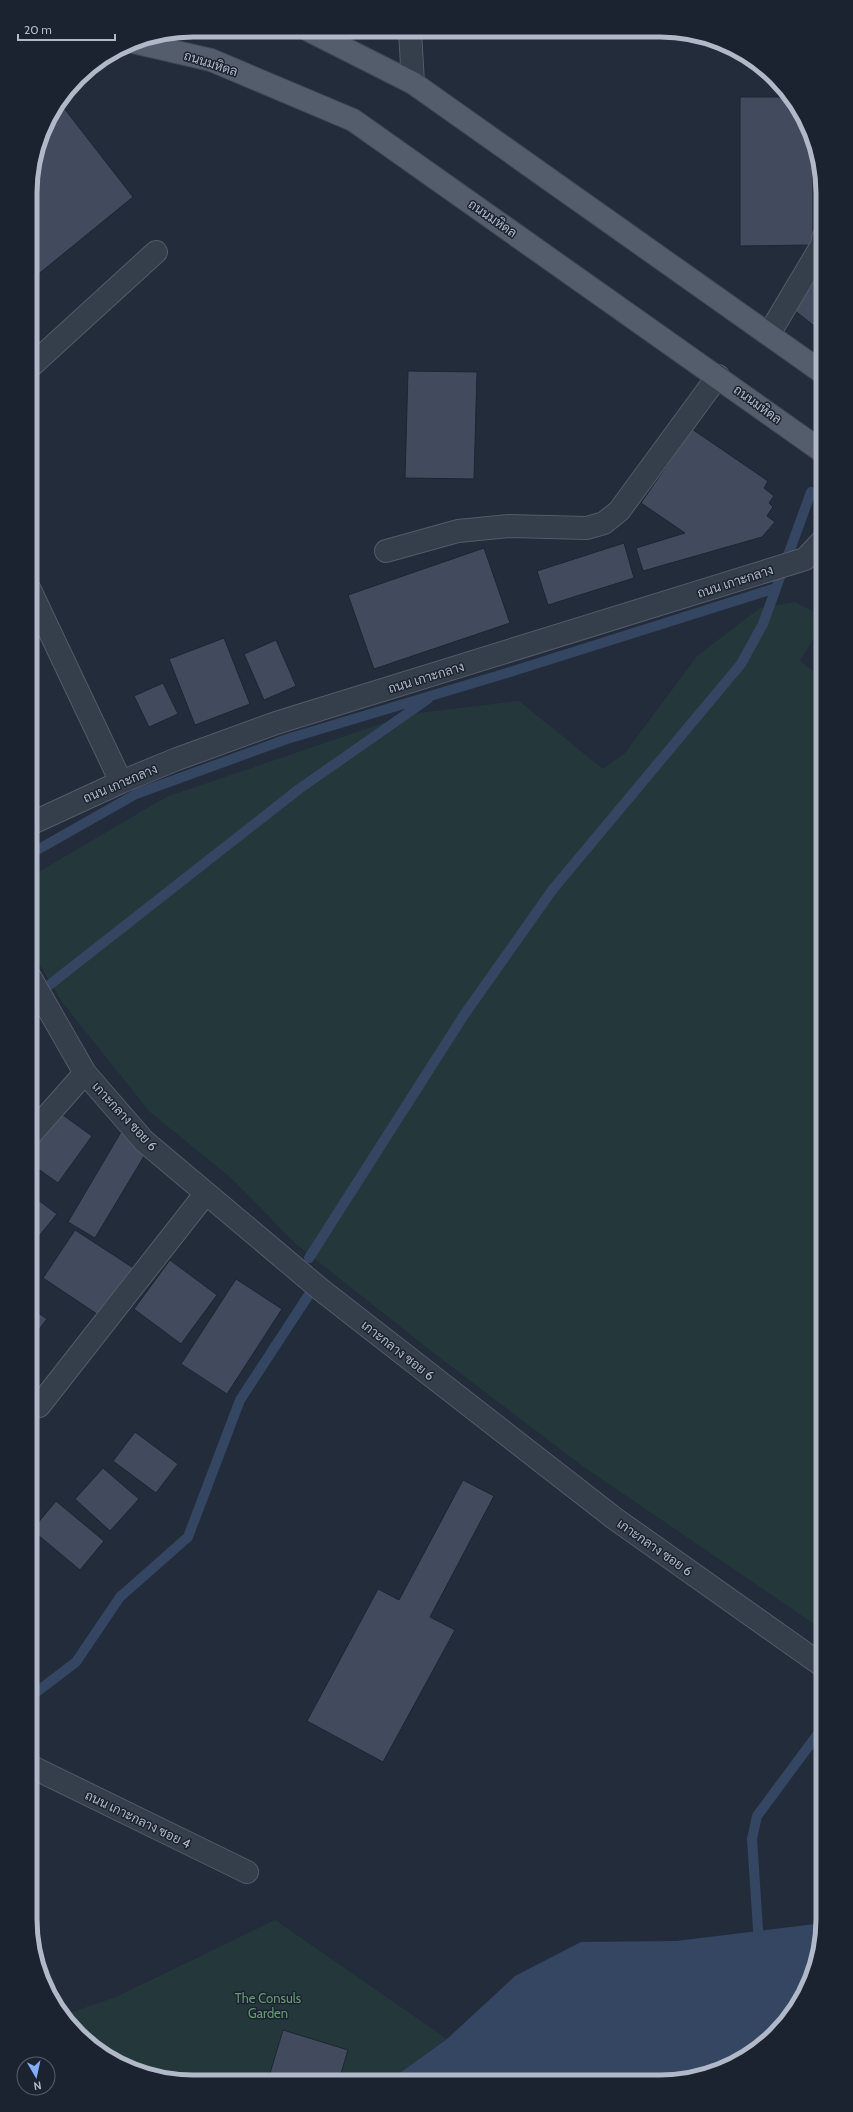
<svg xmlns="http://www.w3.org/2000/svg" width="853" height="2112" font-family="Cabin,Sarabun,sans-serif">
  <rect width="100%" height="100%" fill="#222c3b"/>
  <path fill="#24383c" d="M 795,602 L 823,617 L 823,623 L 800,661 L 823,678 L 823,1630 L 581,1465 L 435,1354 L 296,1244 L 230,1177 L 150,1112 L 62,1002 L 30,948 L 30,877 L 166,797 L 410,714 L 519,701 L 603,769 L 625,753 L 697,656 L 760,608 Z
    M 275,1920 L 447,2039 L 390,2080 L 161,2079 L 121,2065 L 85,2041 L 64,2015 L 116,1997 Z"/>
  <path fill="#354663" d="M 823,1923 L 814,1972 L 789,2018 L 750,2055 L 702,2077 L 660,2082 L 390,2080 L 447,2039 L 515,1976 L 581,1942 L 676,1941 Z"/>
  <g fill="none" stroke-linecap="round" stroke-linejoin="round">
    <path stroke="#354663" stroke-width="10" d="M 30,854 L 136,794 L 287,739 L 510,672 L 776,588
      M 48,986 L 299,789 L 428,699
      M 309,1258 L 464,1015 L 553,889 L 741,664 L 763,624 L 811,492
      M 30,1697 L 76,1662 L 120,1597 L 188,1537 L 240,1400 L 308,1296
      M 759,1944 L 752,1839 L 757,1816 L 823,1727"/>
  </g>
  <path fill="#414b5d" stroke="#1d2532" d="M 740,97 L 790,97 L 801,112 L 813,140 L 813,245 L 740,246 Z
    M 60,103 L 133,197 L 30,281 L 30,182 L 47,121 Z
    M 823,263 L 823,333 L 789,306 Z
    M 408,371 L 477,372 L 474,479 L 405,478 Z
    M 692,429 L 768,481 L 764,488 L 774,496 L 769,503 L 773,507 L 767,516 L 775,522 L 762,537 L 643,571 L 636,548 L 685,533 L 641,503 Z
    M 624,543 L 634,578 L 548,605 L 537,571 Z
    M 484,548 L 510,623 L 374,669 L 348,595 Z
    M 823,594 L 823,608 L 817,604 Z
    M 224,638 L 250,704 L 195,725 L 169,659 Z
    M 276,640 L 296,686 L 264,700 L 244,654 Z
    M 823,645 L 823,667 L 813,660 Z
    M 163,683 L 178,714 L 149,727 L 134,696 Z
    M 56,1110 L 92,1136 L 58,1183 L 30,1163 L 30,1146 Z
    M 121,1132 L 149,1148 L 95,1238 L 68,1222 Z
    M 30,1177 L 40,1185 L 30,1195 Z
    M 34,1197 L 57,1214 L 30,1247 L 30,1202 Z
    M 75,1230 L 135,1269 L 103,1318 L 43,1278 Z
    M 170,1260 L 217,1295 L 181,1344 L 134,1309 Z
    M 236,1279 L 282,1309 L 227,1394 L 181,1364 Z
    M 30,1307 L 47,1319 L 30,1341 Z
    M 135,1432 L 178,1464 L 156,1493 L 113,1461 Z
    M 103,1468 L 139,1499 L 110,1531 L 75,1499 Z
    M 463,1480 L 494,1496 L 430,1617 L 455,1630 L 383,1762 L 307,1721 L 378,1589 L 399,1600 Z
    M 56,1501 L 104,1541 L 80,1570 L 32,1530 Z
    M 283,2030 L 348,2050 L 339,2080 L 268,2080 Z"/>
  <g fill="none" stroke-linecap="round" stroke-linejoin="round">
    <g stroke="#545b69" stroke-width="24">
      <path id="minor" d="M 410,31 L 413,83
        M 769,334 L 822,245 L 823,238
        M 30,367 L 156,252
        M 386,551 L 458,531 L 509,526 L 587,528 L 604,523 L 619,511 L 718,376
        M 30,590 L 121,782
        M 30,824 L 121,782 L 177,759 L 276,723 L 805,559 L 823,540
        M 30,977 L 85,1073 L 144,1141 L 320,1289 L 614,1518 L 823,1666
        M 30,1135 L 85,1073
        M 39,1406 L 206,1193
        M 30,1766 L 247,1872"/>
    </g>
    <g stroke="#3f4754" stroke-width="24">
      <path id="major" d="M 310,31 L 413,83 L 823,373
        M 133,42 L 211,60 L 353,120 L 823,452"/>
    </g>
    <use href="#minor" stroke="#353e4b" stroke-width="22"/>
    <use href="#major" stroke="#535d6c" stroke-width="22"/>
  </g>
  <g text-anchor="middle" stroke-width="3" stroke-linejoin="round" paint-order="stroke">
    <g font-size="13" fill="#b1b8c7" stroke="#1b2330">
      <text transform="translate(211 63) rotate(18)" y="5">ถนนมหิดล</text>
      <text transform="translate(493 218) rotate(35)" y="5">ถนนมหิดล</text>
      <text transform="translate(758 404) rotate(36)" y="5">ถนนมหิดล</text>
      <text transform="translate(735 581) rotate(-18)" y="5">ถนน เกาะกลาง</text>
      <text transform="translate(426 677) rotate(-17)" y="5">ถนน เกาะกลาง</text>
      <text transform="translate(120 783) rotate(-23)" y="5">ถนน เกาะกลาง</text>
      <text transform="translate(125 1116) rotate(47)" y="5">เกาะกลาง ซอย 6</text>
      <text transform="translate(398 1350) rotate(38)" y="5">เกาะกลาง ซอย 6</text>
      <text transform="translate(655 1547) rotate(35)" y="5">เกาะกลาง ซอย 6</text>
      <text transform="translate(138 1819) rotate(26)" y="5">ถนน เกาะกลาง ซอย 4</text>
    </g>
    <g font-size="13" fill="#679974" stroke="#1b2330">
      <text x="268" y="2003">The Consuls<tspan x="268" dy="15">Garden</tspan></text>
    </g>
  </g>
  <path d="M0 0H853V2112H0ZM193 37H660A156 156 0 0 1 816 193V1919A156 156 0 0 1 660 2075H193A156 156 0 0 1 37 1919V193A156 156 0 0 1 193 37Z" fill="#1b2330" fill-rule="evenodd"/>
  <path fill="none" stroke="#b1b8c7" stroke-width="5" d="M193 37H660A156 156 0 0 1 816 193V1919A156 156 0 0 1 660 2075H193A156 156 0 0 1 37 1919V193A156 156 0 0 1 193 37Z"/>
  <g transform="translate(36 2076) rotate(171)"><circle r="19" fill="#1b2330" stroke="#575f6c"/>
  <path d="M0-3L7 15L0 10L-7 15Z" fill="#83acfa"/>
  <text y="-6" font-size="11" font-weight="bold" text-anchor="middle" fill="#b1b8c7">N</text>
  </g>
  <path d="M18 34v6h97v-6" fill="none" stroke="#b1b8c7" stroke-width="2"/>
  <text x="24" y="34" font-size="12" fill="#b1b8c7" stroke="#1b2330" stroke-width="3" paint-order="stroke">20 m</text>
</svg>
